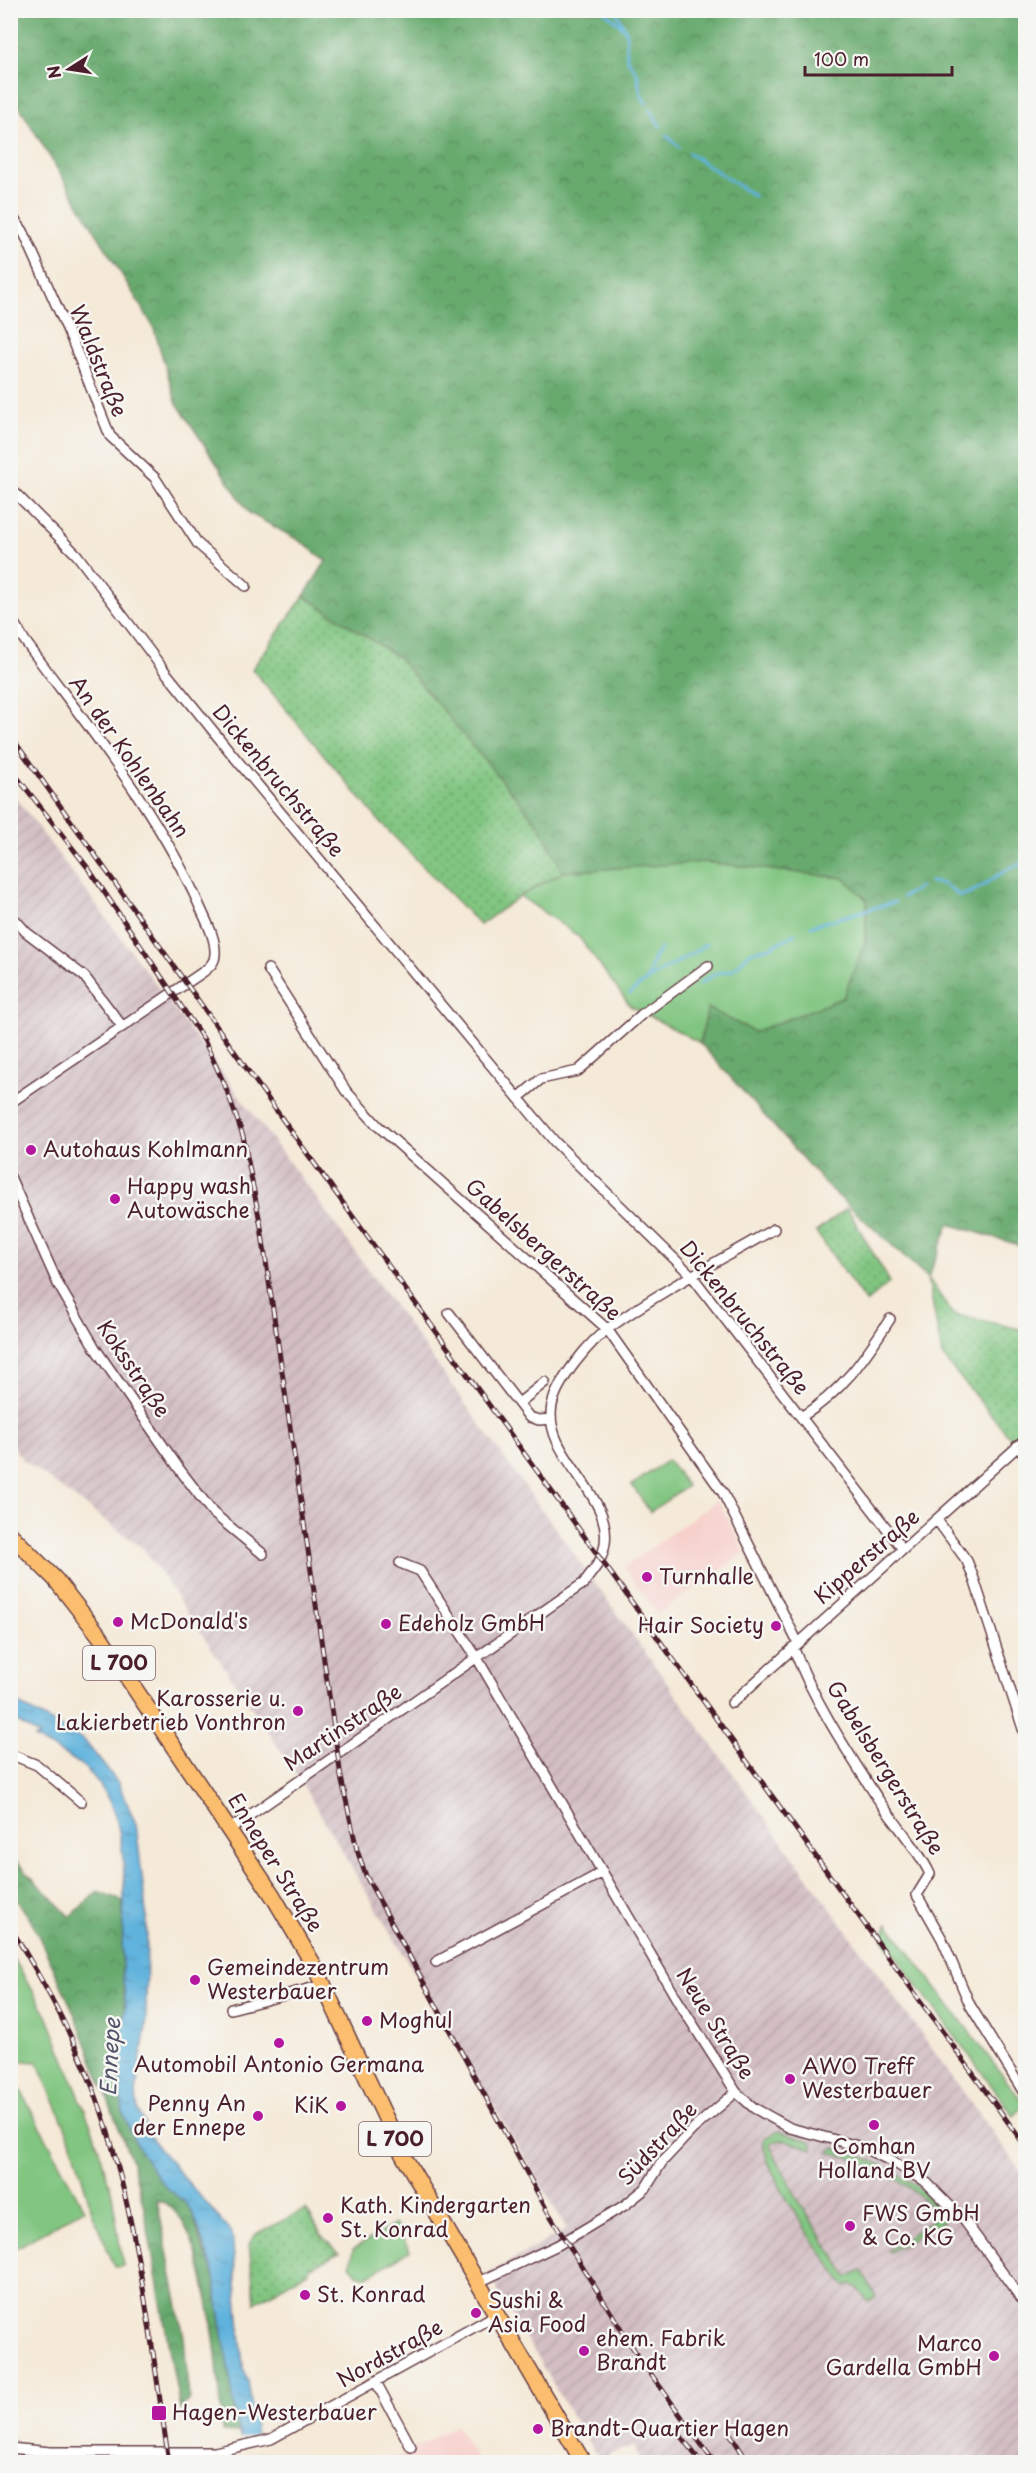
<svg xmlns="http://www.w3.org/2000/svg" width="1036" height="2473" font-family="'Playpen Sans',sans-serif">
  <defs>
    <pattern id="industrial-furrows" width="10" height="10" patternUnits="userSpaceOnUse" patternTransform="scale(1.5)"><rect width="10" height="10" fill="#d2bec3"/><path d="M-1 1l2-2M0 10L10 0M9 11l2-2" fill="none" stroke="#b6a3a8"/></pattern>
    <pattern id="forest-crowns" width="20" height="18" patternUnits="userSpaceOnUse" patternTransform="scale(1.5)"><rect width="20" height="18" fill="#68aa6e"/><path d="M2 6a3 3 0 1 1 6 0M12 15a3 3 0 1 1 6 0" fill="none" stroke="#588a5b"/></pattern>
    <pattern id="park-dots" width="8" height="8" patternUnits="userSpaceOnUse" patternTransform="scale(1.5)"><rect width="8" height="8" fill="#80c580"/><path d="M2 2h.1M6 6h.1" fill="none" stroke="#6b9f69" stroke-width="1.8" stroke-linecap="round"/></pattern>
    <pattern id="water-ripples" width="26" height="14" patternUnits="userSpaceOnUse" patternTransform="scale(1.5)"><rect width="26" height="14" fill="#61b3dd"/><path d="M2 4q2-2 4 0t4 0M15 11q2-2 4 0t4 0" fill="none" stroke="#5291b3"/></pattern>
  </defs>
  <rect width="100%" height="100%" fill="#f6f6f2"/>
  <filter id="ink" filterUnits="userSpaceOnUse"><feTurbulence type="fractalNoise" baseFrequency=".0167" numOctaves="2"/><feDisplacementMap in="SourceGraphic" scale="12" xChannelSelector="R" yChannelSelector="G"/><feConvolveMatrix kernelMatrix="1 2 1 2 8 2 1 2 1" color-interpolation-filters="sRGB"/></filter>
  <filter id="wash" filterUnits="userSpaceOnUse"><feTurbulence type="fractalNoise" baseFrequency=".008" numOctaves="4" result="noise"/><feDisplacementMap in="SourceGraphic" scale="24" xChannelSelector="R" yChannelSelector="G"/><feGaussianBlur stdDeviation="1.35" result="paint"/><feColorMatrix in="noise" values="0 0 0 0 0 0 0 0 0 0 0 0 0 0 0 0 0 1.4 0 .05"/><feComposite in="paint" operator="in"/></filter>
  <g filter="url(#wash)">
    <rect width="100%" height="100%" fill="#f5e9d7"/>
    <path fill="#f7d0cc" d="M 718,1500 L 745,1553 L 657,1614 L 624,1567 Z
      M 456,2425 L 478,2462 L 389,2462 Z"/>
    <path fill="url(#industrial-furrows)" d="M 10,790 L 322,1206 L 1025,2177 L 1025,2462 L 641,2462 L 634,2446 L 611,2453 L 600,2460 L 571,2415 L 488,2274 L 567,2229 L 292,1767 L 144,1549 L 23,1460 L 11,1444 Z"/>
    <path fill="#80c580" stroke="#657256" stroke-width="1.5" d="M 703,862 L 844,878 L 867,900 L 865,943 L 843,998 L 754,1032 L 708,1008 L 700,1043 L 630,1006 L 578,936 L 520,896 L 563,872 Z
      M 668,1460 L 687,1486 L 650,1512 L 632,1485 Z
      M 888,1924 L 1025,2105 L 1014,2116 L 882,1938 Z
      M 11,1954 L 46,2013 L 95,2136 L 112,2194 L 123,2266 L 115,2267 L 93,2215 L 71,2140 L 37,2062 L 11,2060 Z
      M 10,2070 L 84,2209 L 11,2251 L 10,2251 Z
      M 778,2131 L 811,2142 L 813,2149 L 783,2140 L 772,2142 L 770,2146 L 801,2205 L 848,2277 L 861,2270 L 876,2297 L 868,2302 L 859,2289 L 851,2284 L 845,2286 C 826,2259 758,2167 764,2138 Z
      M 834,2148 C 880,2159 917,2181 950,2216 L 890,2252 L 888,2250 L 940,2214 C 909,2182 870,2161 828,2152 Z
      M 395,2224 L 410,2251 L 366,2277 L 357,2274 L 350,2264 L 353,2249 Z"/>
    <path fill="url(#forest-crowns)" stroke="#59644c" stroke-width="1.5" d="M 11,11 L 1025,11 L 1025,1250 L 1015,1244 L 949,1224 L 928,1278 L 827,1186 L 700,1043 L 708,1008 L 754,1032 L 843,998 L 865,943 L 867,900 L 844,878 L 703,862 L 563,872 L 539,825 L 399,658 L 304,596 L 326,561 L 300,541 L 249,513 L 176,402 L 153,326 L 11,93 Z
      M 10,1855 L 70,1917 L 98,1891 L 123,1901 L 122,1967 L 125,2004 L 121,2060 L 123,2110 L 193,2213 L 203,2250 L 212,2265 L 239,2433 L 223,2432 C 219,2385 210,2212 157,2200 L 184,2337 L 189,2399 L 180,2410 L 144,2207 L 131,2159 L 75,2015 L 32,1922 L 11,1891 Z"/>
    <path fill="url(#park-dots)" stroke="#657256" stroke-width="1.5" d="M 304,596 L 399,658 L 539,825 L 563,872 L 520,896 L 480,925 L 380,822 L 252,669 Z
      M 847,1208 L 890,1282 L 866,1303 L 816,1232 Z
      M 928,1278 L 953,1314 L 1025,1330 L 1025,1428 L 1012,1440 L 942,1356 Z
      M 306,2209 L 323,2237 L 339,2253 L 309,2268 L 309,2271 L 255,2303 L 249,2244 L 256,2234 Z"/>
    <path fill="url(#water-ripples)" stroke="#566984" stroke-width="1.5" d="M 11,1700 L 84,1740 L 118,1783 L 136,1824 L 147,1921 L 146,2027 L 138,2073 L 136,2095 L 138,2111 L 155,2144 L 232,2233 L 243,2367 L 248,2381 L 256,2436 L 264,2462 L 247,2462 L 239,2433 L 212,2265 C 201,2247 201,2227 191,2211 C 183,2198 171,2193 162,2183 C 147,2164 129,2135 123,2111 C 116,2078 123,2041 125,2007 C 126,1994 122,1980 122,1967 C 121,1904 138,1820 88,1771 C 74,1757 51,1748 34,1738 L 40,1736 L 11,1718 Z"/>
    <path fill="#f5e9d7" d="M 258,2434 L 264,2451 L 242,2457 L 237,2440 Z"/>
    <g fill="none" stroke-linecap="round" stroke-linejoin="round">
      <path stroke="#61b3dd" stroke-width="3" d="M 603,10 L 626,30 L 627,59 L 637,73 L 641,95 L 646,103
        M 615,10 L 623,25
        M 650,110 L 660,126
        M 666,135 L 679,147
        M 689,153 L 754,196
        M 930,882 L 944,884 L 960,896 C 985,890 1002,866 1026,863
        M 903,897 L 920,887
        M 811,926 L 895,902
        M 648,978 L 654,958 L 661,948
        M 700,984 L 714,974 L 732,970 L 751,952 L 770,947 L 795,934
        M 630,994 C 654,971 680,964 706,944"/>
    </g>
  </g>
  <g filter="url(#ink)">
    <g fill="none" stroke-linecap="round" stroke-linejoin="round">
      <g stroke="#643d45" stroke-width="12">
        <path id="street" d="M 10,214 L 23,231 L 72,340 L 110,436 L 155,478 L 198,544 L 246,586
          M 10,488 L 77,555 L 163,669 L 231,753 L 555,1142 L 692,1276 L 902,1548
          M 10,617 L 25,641 C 87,726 157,809 200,907 C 206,921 216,938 215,954 C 215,963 209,967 203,972 L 10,1103
          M 10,914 L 26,932 L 84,976 L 122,1026
          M 268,969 L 346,1091 L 378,1126 L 607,1329 L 723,1493 L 798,1643
          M 518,1098 L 541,1079 L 578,1071 L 641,1015 L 708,966
          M 10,1177 L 58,1284 L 95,1348 L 180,1470 L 213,1513 L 263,1554
          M 449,1313 L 529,1417 L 539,1420 L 551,1419
          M 519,1403 L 545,1382
          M 801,1417 C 843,1391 864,1359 890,1319
          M 1017,1446 L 1026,1456
          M 937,1520 L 967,1561 L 974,1579 L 1026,1738
          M 400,1563 L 420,1571 L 477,1658 L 678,2001 L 736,2092 L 754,2108 L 790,2128 L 862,2147 L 895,2163 L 927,2183 L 964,2220 L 1026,2305
          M 793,1647 C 814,1701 847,1751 878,1799 C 895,1824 917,1847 930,1874 L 917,1895 L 942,1939 L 970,2005 L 1026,2096
          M 732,1703 L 1026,1439
          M 10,1754 L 37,1765 L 81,1802
          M 230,1829 L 584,1583 C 589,1575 596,1568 600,1560 C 628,1500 541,1461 552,1405 C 557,1381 590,1341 609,1328 C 660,1291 719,1261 774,1229
          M 436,1962 L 603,1872
          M 231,2009 L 323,1985
          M 477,2283 L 558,2245 L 625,2205 L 645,2189 L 662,2162 L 693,2129 L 736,2092
          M 376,2382 L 411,2447
          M 10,2448 L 50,2452 L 215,2452 L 271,2439 L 496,2315"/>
      </g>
      <g stroke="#643d45" stroke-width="18">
        <path id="primary" d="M 10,1534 L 55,1579 L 99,1635 L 273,1896 L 315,1967 L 403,2155 L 583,2462"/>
      </g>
      <use href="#street" stroke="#fff" stroke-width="9"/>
      <use href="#primary" stroke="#fbbd6e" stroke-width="15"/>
      <g stroke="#4a1f2b" stroke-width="5">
        <path id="rail" d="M 10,735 L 283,1120 L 1026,2147
          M 10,768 L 88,868 L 204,1040 L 226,1088 L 243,1136 L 261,1227 L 341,1777 L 357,1850 L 366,1876 L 548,2212 L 638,2356 L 714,2462
          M 10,1927 C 46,1985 79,2045 101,2110 C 139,2224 151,2344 169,2462
          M 675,2429 L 701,2462
          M 729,2432 L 748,2462"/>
      </g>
      <use href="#rail" stroke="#f6f6f2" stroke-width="3" stroke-dasharray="9" stroke-linecap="butt"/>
    </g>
  </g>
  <g fill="#b5179e" stroke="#f6f6f2" stroke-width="2">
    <circle cx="31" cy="1150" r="6"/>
    <circle cx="115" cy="1199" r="6"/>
    <circle cx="647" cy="1577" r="6"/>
    <circle cx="118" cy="1622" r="6"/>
    <circle cx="386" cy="1624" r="6"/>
    <circle cx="776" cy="1626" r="6"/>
    <circle cx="298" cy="1711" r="6"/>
    <circle cx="195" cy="1980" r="6"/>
    <circle cx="367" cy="2021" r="6"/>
    <circle cx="279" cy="2043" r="6"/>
    <circle cx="790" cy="2079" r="6"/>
    <circle cx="341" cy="2106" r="6"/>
    <circle cx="258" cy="2116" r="6"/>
    <circle cx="874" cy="2125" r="6"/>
    <circle cx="328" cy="2218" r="6"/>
    <circle cx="850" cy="2226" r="6"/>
    <circle cx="305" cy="2295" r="6"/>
    <circle cx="476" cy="2313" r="6"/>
    <circle cx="584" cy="2351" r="6"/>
    <circle cx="994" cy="2356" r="6"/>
    <rect x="151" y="2405" width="16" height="16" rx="3"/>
    <circle cx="538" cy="2429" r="6"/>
  </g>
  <g text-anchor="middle" stroke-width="5" stroke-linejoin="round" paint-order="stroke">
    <g fill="#f6f6f2" stroke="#7e6067" stroke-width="1.5">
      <rect x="83" y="1646" width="72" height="34" rx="4.5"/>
      <rect x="359" y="2122" width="72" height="34" rx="4.5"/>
    </g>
    <g font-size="20" font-weight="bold" fill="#4a1f2b">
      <text x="119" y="1670">L 700</text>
      <text x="395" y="2146">L 700</text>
    </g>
    <g font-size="21" fill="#4a1f2b" stroke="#f6f6f2">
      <text transform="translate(98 361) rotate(68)" y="7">Waldstraße</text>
      <text transform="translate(129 757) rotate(55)" y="7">An der Kohlenbahn</text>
      <text transform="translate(278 781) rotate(50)" y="7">Dickenbruchstraße</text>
      <text transform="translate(543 1250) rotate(42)" y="7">Gabelsbergerstraße</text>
      <text transform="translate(744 1318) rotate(51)" y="7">Dickenbruchstraße</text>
      <text transform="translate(133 1369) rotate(56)" y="7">Koksstraße</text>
      <text transform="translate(867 1557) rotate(-41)" y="7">Kipperstraße</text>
      <text transform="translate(343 1728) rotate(-34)" y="7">Martinstraße</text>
      <text transform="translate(885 1768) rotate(58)" y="7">Gabelsbergerstraße</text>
      <text transform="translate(275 1863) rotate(58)" y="7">Enneper Straße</text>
      <text transform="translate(715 2024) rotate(58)" y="7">Neue Straße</text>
      <text transform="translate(658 2144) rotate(-47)" y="7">Südstraße</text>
      <text transform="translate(390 2354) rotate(-29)" y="7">Nordstraße</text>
    </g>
    <g font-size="21" fill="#4a1f2b" stroke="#f6f6f2" text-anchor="start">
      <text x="43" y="1157">Autohaus Kohlmann</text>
      <text x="127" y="1194">Happy wash<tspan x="127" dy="24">Autowäsche</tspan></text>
      <text x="659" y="1584">Turnhalle</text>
      <text x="130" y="1629">McDonald's</text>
      <text x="398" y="1631">Edeholz GmbH</text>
      <text x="764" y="1633" text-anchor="end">Hair Society</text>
      <text x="286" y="1706" text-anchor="end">Karosserie u.<tspan x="286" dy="24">Lakierbetrieb Vonthron</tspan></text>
      <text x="207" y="1975">Gemeindezentrum<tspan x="207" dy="24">Westerbauer</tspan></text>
      <text x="379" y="2028">Moghul</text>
      <text x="279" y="2072" text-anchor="middle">Automobil Antonio Germana</text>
      <text x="802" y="2074">AWO Treff<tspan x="802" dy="24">Westerbauer</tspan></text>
      <text x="246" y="2111" text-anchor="end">Penny An<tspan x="246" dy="24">der Ennepe</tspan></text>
      <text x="329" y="2113" text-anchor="end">KiK</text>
      <text x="874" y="2154" text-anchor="middle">Comhan<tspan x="874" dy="24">Holland BV</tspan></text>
      <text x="340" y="2213">Kath. Kindergarten<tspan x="340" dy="24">St. Konrad</tspan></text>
      <text x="862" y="2221">FWS GmbH<tspan x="862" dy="24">&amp; Co. KG</tspan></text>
      <text x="317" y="2302">St. Konrad</text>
      <text x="488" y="2308">Sushi &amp;<tspan x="488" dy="24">Asia Food</tspan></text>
      <text x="596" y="2346">ehem. Fabrik<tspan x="596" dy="24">Brandt</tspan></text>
      <text x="982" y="2351" text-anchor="end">Marco<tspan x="982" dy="24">Gardella GmbH</tspan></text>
      <text x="172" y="2420">Hagen-Westerbauer</text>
      <text x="550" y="2436">Brandt-Quartier Hagen</text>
    </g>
    <g font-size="22" font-style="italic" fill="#525369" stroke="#f6f6f2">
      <text transform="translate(110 2057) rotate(-87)" y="8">Ennepe</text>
    </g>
  </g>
  <rect width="1036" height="2473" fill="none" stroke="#f6f6f2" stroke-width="36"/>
  <g transform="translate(69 69) rotate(258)" stroke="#f6f6f2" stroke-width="4.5" paint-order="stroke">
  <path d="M0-4.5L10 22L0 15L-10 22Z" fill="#4a1f2b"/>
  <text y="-9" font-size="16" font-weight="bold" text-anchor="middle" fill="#4a1f2b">N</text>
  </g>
  <path d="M805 66v9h147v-9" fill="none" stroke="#4a1f2b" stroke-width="3"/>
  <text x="814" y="66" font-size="18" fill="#4a1f2b" stroke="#f6f6f2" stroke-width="4.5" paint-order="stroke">100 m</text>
</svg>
